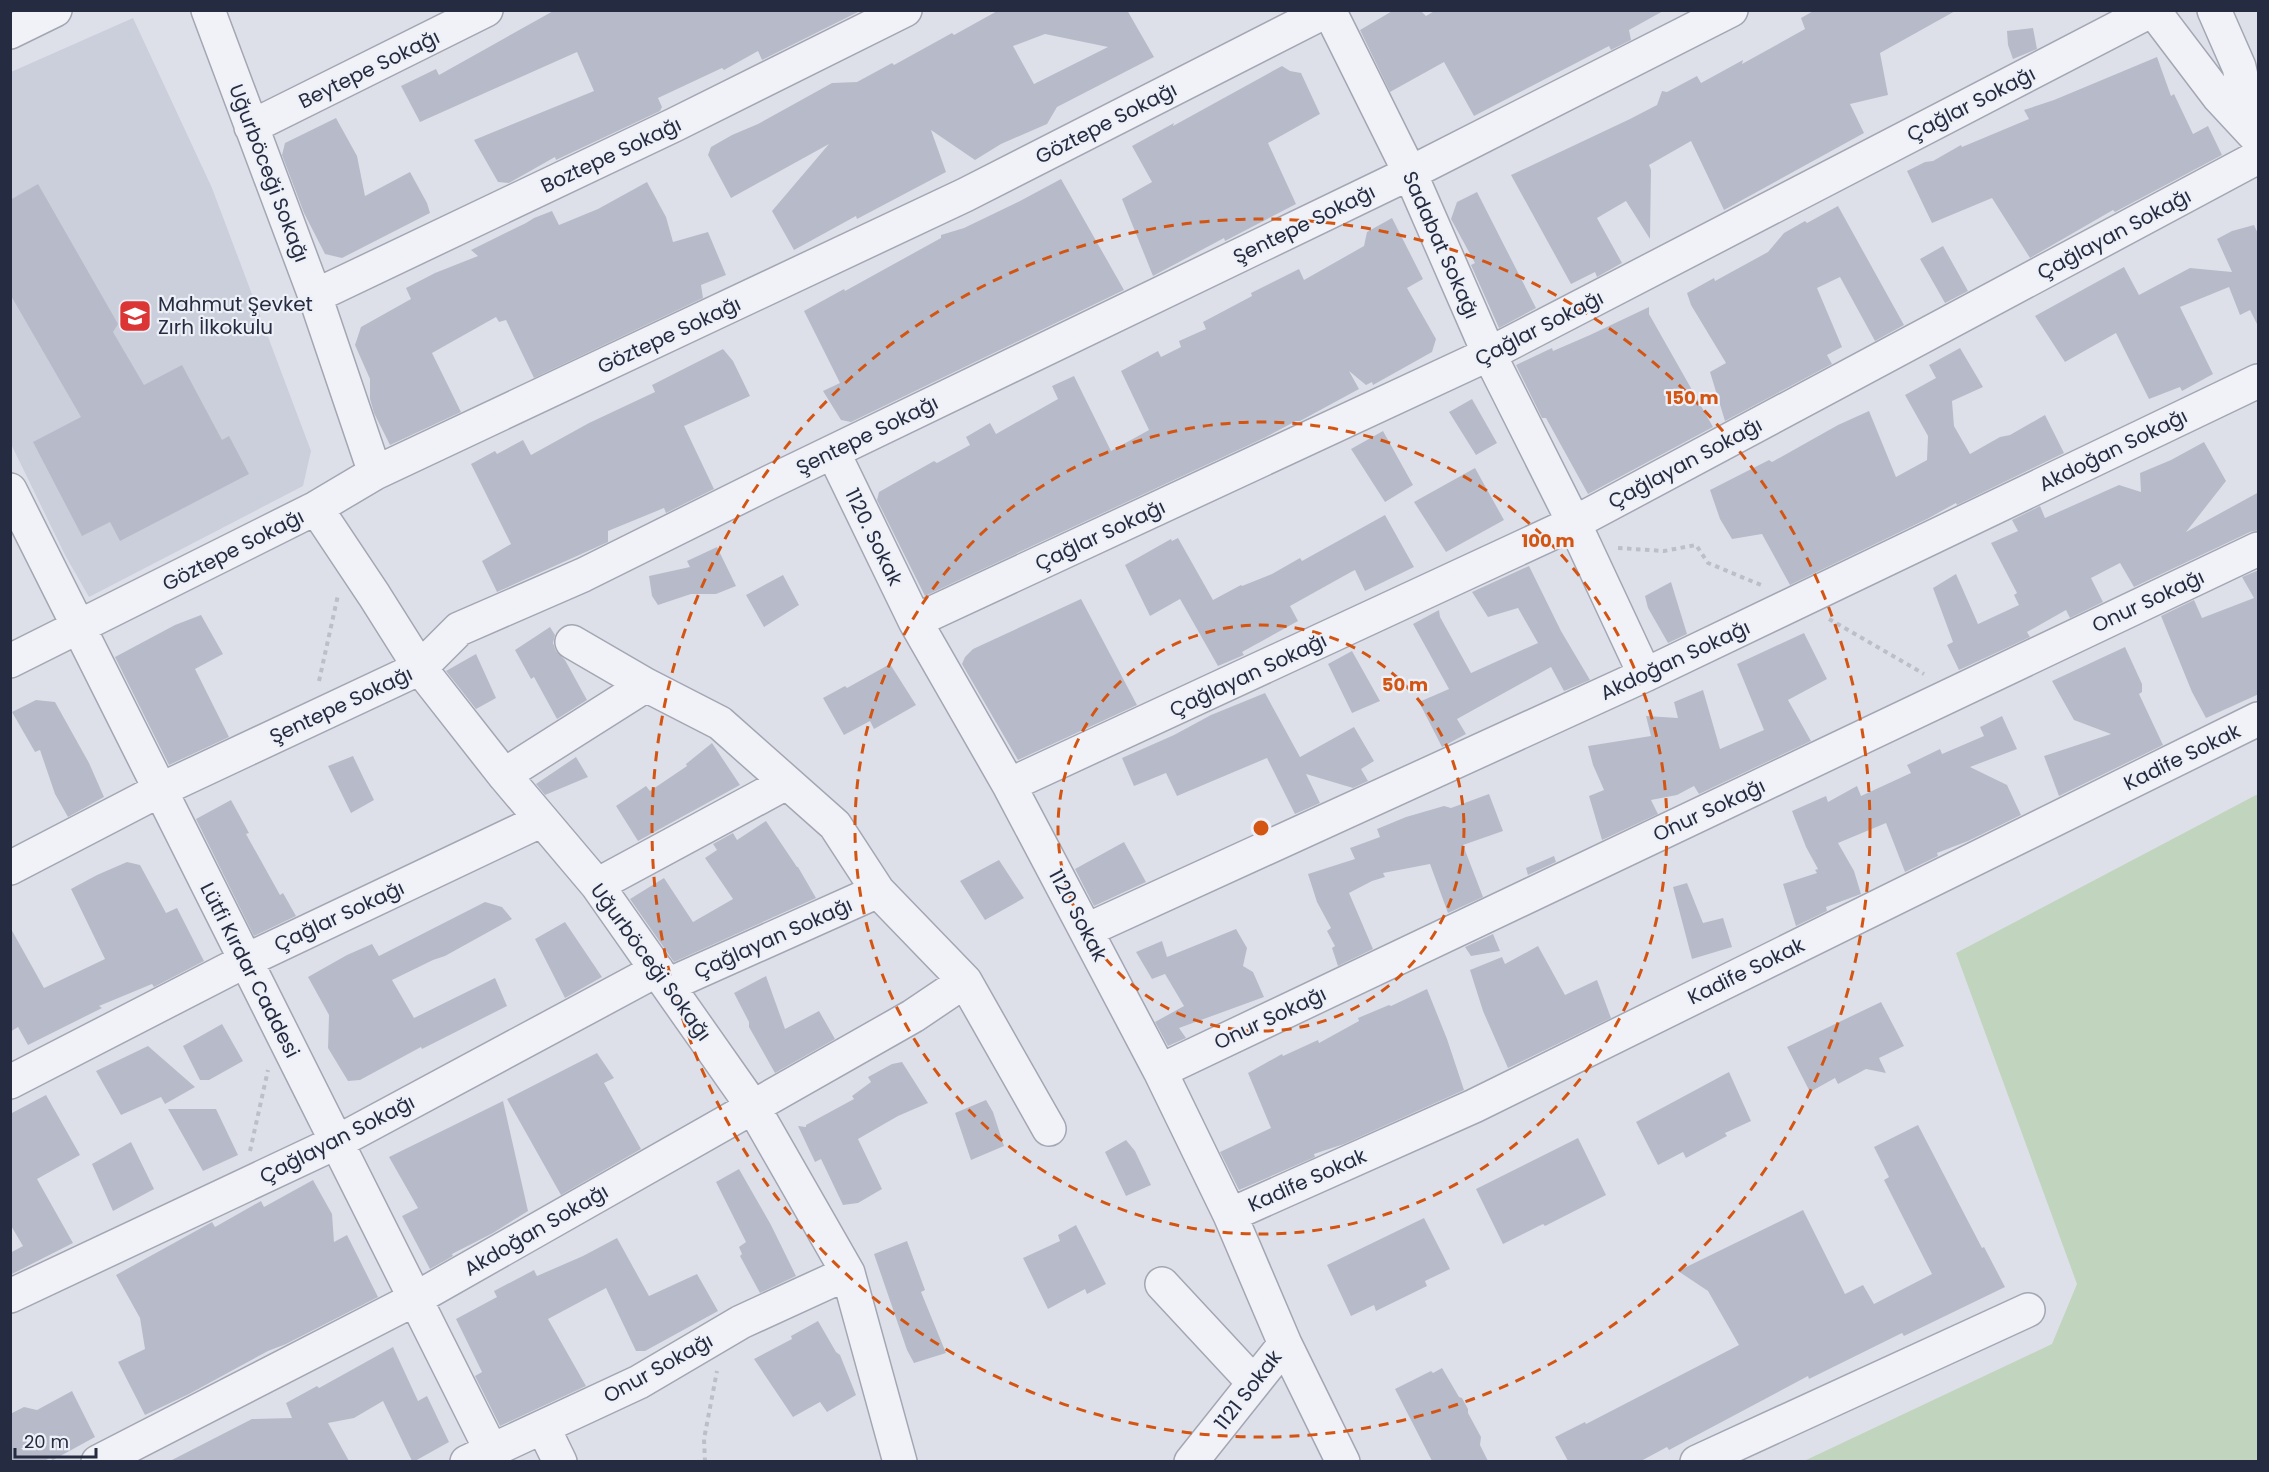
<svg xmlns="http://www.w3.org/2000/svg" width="2269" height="1472" font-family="Poppins,sans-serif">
  <rect width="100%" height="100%" fill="#dee0e9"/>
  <path fill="#cbcfdb" d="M 133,18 L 212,188 L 311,451 L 303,486 L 89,597 L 65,555 L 11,444 L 11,72 Z"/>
  <path fill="#c0d4be" d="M 2258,794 L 2258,1461 L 1804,1461 L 2052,1344 L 2077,1284 L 1956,953 Z"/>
  <path fill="#b7bbc9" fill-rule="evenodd" d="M 555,10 L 862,10 L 762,60 L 758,51 L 724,70 L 722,68 L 658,98 L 662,107 L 660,111 L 556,160 L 555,157 L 509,183 L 498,182 L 474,140 L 594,91 L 577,52 L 420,122 L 401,86 L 436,69 L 439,75 Z
    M 999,10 L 1127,10 L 1154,57 L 1057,107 L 1047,124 L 1001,144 L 975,160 L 931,130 L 946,172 L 857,219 L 856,216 L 794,250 L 772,211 L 829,144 L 731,198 L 708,155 L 711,147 L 732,135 L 758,124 L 832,83 L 857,82 L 892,63 L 894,65 L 952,33 L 954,35 ZM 1045,34 L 1108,47 L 1034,84 L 1013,46 Z
    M 1394,10 L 1420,10 L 1426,16 L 1436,10 L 1665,10 L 1629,30 L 1631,40 L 1611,50 L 1609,46 L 1474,116 L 1444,62 L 1390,92 L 1360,30 Z
    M 1815,10 L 1957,10 L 1880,53 L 1888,95 L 1850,104 L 1864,133 L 1724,210 L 1691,141 L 1649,165 L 1651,170 L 1650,239 L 1626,201 L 1597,218 L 1622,263 L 1597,277 L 1595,272 L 1571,284 L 1511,175 L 1630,119 L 1657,105 L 1662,91 L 1667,92 L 1697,76 L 1701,83 L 1743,60 L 1742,64 L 1805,29 L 1801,18 Z
    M 2033,28 L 2037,49 L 2013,59 L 2008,45 L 2007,31 Z
    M 2157,57 L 2171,96 L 2174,94 L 2193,134 L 2208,126 L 2222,155 L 2115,212 L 2113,210 L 2030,258 L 1992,198 L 1932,223 L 1907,171 L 1925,162 L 1933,161 L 1961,145 L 1962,147 L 2029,119 L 2024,110 L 2054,100 Z
    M 1282,66 L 1290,71 L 1301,73 L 1320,114 L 1268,143 L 1296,204 L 1225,241 L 1224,238 L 1153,276 L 1122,199 L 1152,182 L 1132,146 L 1174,123 L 1173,126 Z
    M 336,118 L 357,156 L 365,196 L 410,172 L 427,203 L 430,213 L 342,258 L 325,254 L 304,213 L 282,155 L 285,143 Z
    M 1061,179 L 1124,290 L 851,422 L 841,420 L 823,391 L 840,383 L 804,311 L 844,289 L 845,291 L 941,238 L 941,235 L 964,228 L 1020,201 Z
    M 647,182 L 666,217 L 673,242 L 708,232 L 726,275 L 701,285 L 703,298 L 534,378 L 506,320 L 499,322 L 496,317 L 432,353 L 461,412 L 390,445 L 374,413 L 370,399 L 370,379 L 355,345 L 361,327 L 411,299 L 406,288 L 435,273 L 478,256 L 471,250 L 526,223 L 534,218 L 552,211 L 559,225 L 598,209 Z
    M 38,184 L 118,324 L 113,332 L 144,385 L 182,365 L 222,440 L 229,436 L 249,474 L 120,541 L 110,522 L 82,536 L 33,442 L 81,417 L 10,294 L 10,200 Z
    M 1477,192 L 1536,308 L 1499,328 L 1471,265 L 1475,263 L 1451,219 L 1457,202 Z
    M 1838,206 L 1904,325 L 1875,341 L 1840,277 L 1817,288 L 1842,347 L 1827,355 L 1832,364 L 1725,421 L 1710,372 L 1726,363 L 1691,305 L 1687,293 L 1714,278 L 1715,281 L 1768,252 L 1784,233 L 1805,221 L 1807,223 Z
    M 1392,218 L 1423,279 L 1407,288 L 1436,339 L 1432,352 L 1373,385 L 1372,382 L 1366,385 L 1349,371 L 1359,389 L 1300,421 L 1296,421 L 1264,438 L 925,596 L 877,500 L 879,492 L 934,461 L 937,463 L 970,445 L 966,437 L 990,423 L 996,434 L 1058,399 L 1052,386 L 1074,376 L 1111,451 L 1149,430 L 1121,371 L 1158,351 L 1161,357 L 1181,347 L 1179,341 L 1206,329 L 1203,322 L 1252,296 L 1251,293 L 1299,269 L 1304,280 L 1364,246 L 1367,232 Z
    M 2254,225 L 2259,236 L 2259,328 L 2250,310 L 2240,315 L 2229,287 L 2180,307 L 2213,374 L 2182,391 L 2180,387 L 2149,399 L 2116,333 L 2065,362 L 2035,316 L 2124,267 L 2139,295 L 2190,268 L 2232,272 L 2217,239 L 2232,231 Z
    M 1943,246 L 1968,291 L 1945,303 L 1920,259 Z
    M 1649,307 L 1649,314 L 1713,427 L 1588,494 L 1546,418 L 1542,418 L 1516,365 L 1552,348 L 1553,351 L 1590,335 Z
    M 1960,348 L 1983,387 L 1952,401 L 1954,426 L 1970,454 L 2000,437 L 2010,435 L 2045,415 L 2064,453 L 1957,505 L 1956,503 L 1927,519 L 1790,585 L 1762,534 L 1732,539 L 1720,519 L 1710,490 L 1769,460 L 1772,462 L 1838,425 L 1869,411 L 1896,477 L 1927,460 L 1928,436 L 1905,395 L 1936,378 L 1929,365 Z
    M 723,349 L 733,361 L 750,396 L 684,426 L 714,489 L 666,513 L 664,508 L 608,531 L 608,542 L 497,592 L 482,561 L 511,544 L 471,464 L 495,451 L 497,454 L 523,440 L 531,455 L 589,423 L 655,392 L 652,385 Z
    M 1472,399 L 1497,443 L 1476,455 L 1449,412 Z
    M 1383,431 L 1413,485 L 1385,502 L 1351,449 Z
    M 2204,442 L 2226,481 L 2186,532 L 2259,492 L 2259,530 L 2250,532 L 2134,587 L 2120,563 L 2091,578 L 2103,602 L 2070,618 L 2066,610 L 2027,632 L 2030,637 L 1959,670 L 1947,645 L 1953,642 L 1933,588 L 1956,574 L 1978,624 L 2019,605 L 2014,595 L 2017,593 L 1991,543 L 2018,531 L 2012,520 L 2040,506 L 2045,518 L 2119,485 L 2141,492 L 2140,473 L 2171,460 Z
    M 1475,468 L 1504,520 L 1446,552 L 1414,502 Z
    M 1385,515 L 1414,567 L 1365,591 L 1355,570 L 1351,572 L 1290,606 L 1298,621 L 1242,652 L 1244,655 L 1218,666 L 1180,599 L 1150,616 L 1125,565 L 1171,539 L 1172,541 L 1178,538 L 1213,600 L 1241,585 L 1242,586 L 1272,574 L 1300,558 L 1302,561 Z
    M 717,547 L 736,586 L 716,594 L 691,594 L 658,605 L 652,596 L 649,576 L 690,567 L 687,561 Z
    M 1529,566 L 1561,631 L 1590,680 L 1564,691 L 1551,667 L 1457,719 L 1466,734 L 1442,747 L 1419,702 L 1449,689 L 1413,624 L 1439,610 L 1440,617 L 1471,673 L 1538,643 L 1518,608 L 1488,617 L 1472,592 Z
    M 2259,570 L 2259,694 L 2206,718 L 2192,692 L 2161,616 L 2194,600 L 2202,618 L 2254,598 L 2242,577 Z
    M 783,575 L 799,605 L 764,627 L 746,595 Z
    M 1671,582 L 1687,634 L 1668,643 L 1648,608 L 1645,596 Z
    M 1081,599 L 1137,705 L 1018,760 L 962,664 L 965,657 L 973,649 Z
    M 201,615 L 223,654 L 195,669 L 229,737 L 169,765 L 115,657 L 175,625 Z
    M 550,627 L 555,635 L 553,643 L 556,651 L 565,660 L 587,700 L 557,719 L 534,677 L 531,679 L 515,650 Z
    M 1804,633 L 1827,679 L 1788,700 L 1811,741 L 1699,794 L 1694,786 L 1677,795 L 1651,800 L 1658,814 L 1602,840 L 1589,796 L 1604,790 L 1593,765 L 1588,746 L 1651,736 L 1646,716 L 1678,718 L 1674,702 L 1703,690 L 1720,749 L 1764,730 L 1737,664 Z
    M 2125,647 L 2142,684 L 2142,692 L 2139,694 L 2163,745 L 2059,796 L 2044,756 L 2111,734 L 2074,720 L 2052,681 Z
    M 1352,651 L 1380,701 L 1352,713 L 1328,664 Z
    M 476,654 L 496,698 L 476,709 L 446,671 Z
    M 890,664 L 916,705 L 874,729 L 870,721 L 844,735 L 823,698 L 845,686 L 847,688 Z
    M 1265,693 L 1300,757 L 1354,727 L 1374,761 L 1361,769 L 1368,781 L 1353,788 L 1306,774 L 1320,803 L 1295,814 L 1267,758 L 1177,796 L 1166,773 L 1134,786 L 1122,758 L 1174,735 L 1211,715 Z
    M 36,700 L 55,702 L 89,763 L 104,797 L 68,817 L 55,794 L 40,750 L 35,752 L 12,712 Z
    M 2002,716 L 2017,749 L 1970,767 L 2007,785 L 2021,815 L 1968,841 L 1937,853 L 1938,856 L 1905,872 L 1886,823 L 1838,843 L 1854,871 L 1861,894 L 1826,907 L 1827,911 L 1796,926 L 1783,884 L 1817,873 L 1815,870 L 1818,869 L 1806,847 L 1792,811 L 1826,796 L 1828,802 L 1857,786 L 1861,796 L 1911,773 L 1907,765 L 1940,749 L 1942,754 L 1984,736 L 1980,727 Z
    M 712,743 L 740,785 L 638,841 L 616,806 L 646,786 L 650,791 L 687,766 L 686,764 Z
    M 353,756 L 374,800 L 351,813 L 328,766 Z
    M 576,757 L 588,777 L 545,795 L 536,784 Z
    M 1489,794 L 1503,831 L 1463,845 L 1483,897 L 1448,913 L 1430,864 L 1383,873 L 1385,877 L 1372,881 L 1349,893 L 1373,949 L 1338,966 L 1332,948 L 1335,946 L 1327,931 L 1331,928 L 1317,902 L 1308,874 L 1355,859 L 1350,848 L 1380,837 L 1377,829 L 1406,817 L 1444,806 L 1451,808 Z
    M 231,800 L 249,833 L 246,834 L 280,895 L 283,893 L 296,916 L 254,936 L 196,819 Z
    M 766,821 L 797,867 L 798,867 L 816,898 L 674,962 L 630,899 L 664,878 L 693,922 L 733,899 L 705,858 L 717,850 L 713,844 L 733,833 L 737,840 Z
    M 1124,842 L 1146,882 L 1094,906 L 1075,869 Z
    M 1554,856 L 1556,862 L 1528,875 L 1526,868 Z
    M 999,860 L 1024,898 L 985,920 L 960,881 Z
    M 127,862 L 140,865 L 166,913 L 177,908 L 204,961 L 154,987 L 152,984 L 99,1006 L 102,1008 L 28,1045 L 18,1027 L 10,1032 L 10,927 L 44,988 L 105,959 L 71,889 L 97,875 Z
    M 1687,883 L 1703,923 L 1723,918 L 1732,947 L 1692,959 L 1673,887 Z
    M 485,902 L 502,907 L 512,919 L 445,956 L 433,960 L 392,980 L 414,1018 L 495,978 L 507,1006 L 422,1049 L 421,1047 L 360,1080 L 348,1081 L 328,1048 L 329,1015 L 308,977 L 347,955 L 372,944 L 379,956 Z
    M 565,922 L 602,977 L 565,998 L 535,939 Z
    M 1236,929 L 1247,948 L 1243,966 L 1253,972 L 1264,997 L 1179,1028 L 1186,1038 L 1168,1046 L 1155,1022 L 1184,1006 L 1165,974 L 1152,979 L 1136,952 L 1162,941 L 1167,957 Z
    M 1493,934 L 1500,951 L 1471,956 L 1465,947 Z
    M 1538,946 L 1565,995 L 1597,980 L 1611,1018 L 1508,1068 L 1483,1011 L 1470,970 L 1502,957 L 1505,964 Z
    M 766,976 L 785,1029 L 819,1011 L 835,1039 L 775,1073 L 749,1027 L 749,1022 L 734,993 Z
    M 1427,989 L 1447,1039 L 1464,1090 L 1344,1144 L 1314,1154 L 1315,1157 L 1239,1190 L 1220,1152 L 1271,1128 L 1248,1073 L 1282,1054 L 1283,1056 L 1318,1040 L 1319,1043 L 1359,1021 L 1358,1018 L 1389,1005 L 1391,1006 Z
    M 1881,1002 L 1904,1046 L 1879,1058 L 1886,1073 L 1866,1069 L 1838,1084 L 1835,1078 L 1810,1092 L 1787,1047 Z
    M 222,1024 L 243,1061 L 209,1080 L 200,1080 L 183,1046 Z
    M 148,1046 L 195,1087 L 165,1104 L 161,1097 L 121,1115 L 96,1071 Z
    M 597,1053 L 614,1078 L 604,1083 L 641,1149 L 561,1195 L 507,1099 Z
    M 902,1062 L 928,1103 L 898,1116 L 858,1139 L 882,1189 L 858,1203 L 843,1205 L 821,1159 L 815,1162 L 798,1126 L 806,1127 L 806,1125 L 854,1099 L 852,1096 L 871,1082 L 868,1077 L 892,1064 Z
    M 1729,1072 L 1751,1121 L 1725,1133 L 1727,1136 L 1686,1158 L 1683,1152 L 1658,1165 L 1636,1122 Z
    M 46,1095 L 80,1155 L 37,1179 L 73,1243 L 10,1275 L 10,1253 L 23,1246 L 10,1224 L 10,1114 Z
    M 986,1100 L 993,1112 L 1004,1146 L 971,1160 L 955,1113 Z
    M 503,1101 L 528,1211 L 493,1233 L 452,1254 L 453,1256 L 430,1269 L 402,1216 L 418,1208 L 389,1157 Z
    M 168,1109 L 216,1109 L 238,1155 L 203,1171 Z
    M 1918,1125 L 1982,1248 L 1984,1247 L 2005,1287 L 1904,1336 L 1902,1333 L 1809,1379 L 1808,1376 L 1669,1450 L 1667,1447 L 1641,1461 L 1568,1461 L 1555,1437 L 1585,1422 L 1586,1424 L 1739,1345 L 1708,1291 L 1678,1271 L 1803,1210 L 1845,1294 L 1863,1285 L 1874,1304 L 1932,1274 L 1884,1180 L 1889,1177 L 1874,1147 Z
    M 1578,1138 L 1606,1195 L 1545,1226 L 1543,1224 L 1503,1244 L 1476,1189 Z
    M 1126,1140 L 1135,1151 L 1151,1185 L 1126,1196 L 1105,1152 Z
    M 131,1142 L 154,1189 L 113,1211 L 92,1164 Z
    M 739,1169 L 771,1225 L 796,1276 L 760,1293 L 740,1256 L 742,1254 L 739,1247 L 746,1242 L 716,1182 Z
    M 313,1180 L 332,1214 L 334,1242 L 347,1235 L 378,1297 L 286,1344 L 268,1351 L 189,1394 L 145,1415 L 118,1362 L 145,1349 L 140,1318 L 116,1275 L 212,1222 L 215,1227 L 261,1201 L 264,1207 Z
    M 1424,1218 L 1450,1269 L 1425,1281 L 1427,1286 L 1376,1311 L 1374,1305 L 1351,1316 L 1327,1265 Z
    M 1076,1225 L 1106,1284 L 1087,1294 L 1085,1289 L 1048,1309 L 1023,1258 L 1060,1241 L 1058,1235 Z
    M 617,1238 L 649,1296 L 697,1274 L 718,1311 L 645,1351 L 636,1351 L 606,1288 L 548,1319 L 586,1386 L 500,1426 L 475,1376 L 482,1372 L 456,1319 L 497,1297 L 494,1291 L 534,1270 L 537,1276 L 583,1256 Z
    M 907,1241 L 925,1290 L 921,1292 L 946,1353 L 914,1363 L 907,1350 L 874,1254 Z
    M 818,1321 L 836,1352 L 840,1355 L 856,1395 L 827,1412 L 820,1402 L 793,1417 L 754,1359 L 792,1339 L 791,1336 Z
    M 393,1347 L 418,1401 L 427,1396 L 449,1442 L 415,1461 L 412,1461 L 383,1401 L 354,1418 L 328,1423 L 349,1461 L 170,1461 L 252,1419 L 292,1418 L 286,1403 L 317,1386 L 319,1388 Z
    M 1442,1368 L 1459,1397 L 1462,1398 L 1468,1409 L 1468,1413 L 1481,1437 L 1480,1445 L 1488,1461 L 1432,1461 L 1395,1389 L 1431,1371 L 1433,1373 Z
    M 72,1391 L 95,1437 L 53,1460 L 50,1458 L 44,1461 L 10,1461 L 10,1414 L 24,1407 L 37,1410 Z"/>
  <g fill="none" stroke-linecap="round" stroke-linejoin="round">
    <g stroke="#a3a6b3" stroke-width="36">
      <path id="minor" d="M 208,10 L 315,296 L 375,473
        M 1329,10 L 1410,173 L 1489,354 L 1574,523 L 1645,675
        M 2153,10 L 2219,97 L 2258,139
        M 2214,10 L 2239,67 L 2246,99 L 2240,119
        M 10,32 L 55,10
        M 251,127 L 486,10
        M 315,296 L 674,125 L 905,10
        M 833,452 L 915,621 L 1009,785 L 1160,1071 L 1230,1215 L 1285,1344 L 1191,1462
        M 10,490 L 491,1450
        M 316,508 L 374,595 L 420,668 L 504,775 L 597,885 L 753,1107 L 848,1273 L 900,1462
        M 915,621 L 1489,354 L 2152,10
        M 572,642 L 646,685
        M 10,661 L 316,508 L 375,473 L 965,195 L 1328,10
        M 504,775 L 646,685 L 720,723 L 835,825 L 878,891 L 965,981 L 1049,1129
        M 1009,785 L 1574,523 L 2258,157
        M 10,868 L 160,790 L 420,668 L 459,629 L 583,575 L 768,483 L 1410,173 L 1731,10
        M 597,885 L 786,783
        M 1087,930 L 1645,675 L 2258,381
        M 668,985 L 878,891
        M 1160,1071 L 2258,549
        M 10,1082 L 245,961 L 542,820
        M 1230,1215 L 1474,1106 L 2258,719
        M 1162,1284 L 1254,1383
        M 10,1296 L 337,1142 L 657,970
        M 1285,1344 L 1343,1462
        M 543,1427 L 560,1462
        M 98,1462 L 415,1299 L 913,1016 L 965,981
        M 467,1462 L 639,1382 L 741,1322 L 848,1273
        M 1697,1462 L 2028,1310"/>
    </g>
    <path stroke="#bcbec8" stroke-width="4" stroke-dasharray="4.5 4.5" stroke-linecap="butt" d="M 1618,548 L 1664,551 L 1696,545 L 1708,563 L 1761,585
      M 1829,619 L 1924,674
      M 319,681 L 338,595
      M 250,1151 L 268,1070
      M 705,1462 L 704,1439 L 717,1371"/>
    <use href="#minor" stroke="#f1f2f7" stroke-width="33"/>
  </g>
  <g fill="none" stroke="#d45411" stroke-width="3" stroke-dasharray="10 8">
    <circle cx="1261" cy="828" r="203"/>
    <circle cx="1261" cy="828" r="406"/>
    <circle cx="1261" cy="828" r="609"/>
  </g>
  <defs>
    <g id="school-square" transform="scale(1.725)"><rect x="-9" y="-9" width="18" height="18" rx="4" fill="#dc3536" stroke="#edf0f6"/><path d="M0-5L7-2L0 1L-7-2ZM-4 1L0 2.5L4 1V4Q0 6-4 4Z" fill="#fff"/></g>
  </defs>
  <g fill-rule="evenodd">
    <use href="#school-square" x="135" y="316"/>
  </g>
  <g text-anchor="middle" stroke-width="4.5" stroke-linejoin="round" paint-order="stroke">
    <g font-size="20" fill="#252b41" stroke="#edf0f6">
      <text transform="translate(369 69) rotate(-26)" y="7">Beytepe Sokağı</text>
      <text transform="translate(1971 104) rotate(-27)" y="7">Çağlar Sokağı</text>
      <text transform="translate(1106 123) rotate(-27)" y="7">Göztepe Sokağı</text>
      <text transform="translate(611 155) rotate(-25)" y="7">Boztepe Sokağı</text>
      <text transform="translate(269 173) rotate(69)" y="7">Uğurböceği Sokağı</text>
      <text transform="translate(1304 224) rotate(-26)" y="7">Şentepe Sokağı</text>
      <text transform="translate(2114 234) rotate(-28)" y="7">Çağlayan Sokağı</text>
      <text transform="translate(1441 245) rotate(66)" y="7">Sadabat Sokağı</text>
      <text transform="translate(1539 328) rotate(-27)" y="7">Çağlar Sokağı</text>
      <text transform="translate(669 335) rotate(-25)" y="7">Göztepe Sokağı</text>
      <text transform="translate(867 435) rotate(-26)" y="7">Şentepe Sokağı</text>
      <text transform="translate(2113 450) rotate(-26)" y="7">Akdoğan Sokağı</text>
      <text transform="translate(1685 463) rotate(-28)" y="7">Çağlayan Sokağı</text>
      <text transform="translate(1100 535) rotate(-25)" y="7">Çağlar Sokağı</text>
      <text transform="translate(874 537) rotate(64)" y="7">1120. Sokak</text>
      <text transform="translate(233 550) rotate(-27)" y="7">Göztepe Sokağı</text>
      <text transform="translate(2148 601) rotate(-25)" y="7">Onur Sokağı</text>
      <text transform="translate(1675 660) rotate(-25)" y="7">Akdoğan Sokağı</text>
      <text transform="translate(1248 675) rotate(-25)" y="7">Çağlayan Sokağı</text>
      <text transform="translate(341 705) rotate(-25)" y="7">Şentepe Sokağı</text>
      <text transform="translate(2182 757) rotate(-26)" y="7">Kadife Sokak</text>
      <text transform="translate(1709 810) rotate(-25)" y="7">Onur Sokağı</text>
      <text transform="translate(1078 915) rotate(62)" y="7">1120 Sokak</text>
      <text transform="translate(339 916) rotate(-25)" y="7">Çağlar Sokağı</text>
      <text transform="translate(773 938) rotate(-24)" y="7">Çağlayan Sokağı</text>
      <text transform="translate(651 962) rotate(54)" y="7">Uğurböceği Sokağı</text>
      <text transform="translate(250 970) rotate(63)" y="7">Lütfi Kırdar Caddesi</text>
      <text transform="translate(1746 971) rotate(-26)" y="7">Kadife Sokak</text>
      <text transform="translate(1270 1018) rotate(-25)" y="7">Onur Sokağı</text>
      <text transform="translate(337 1139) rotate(-27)" y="7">Çağlayan Sokağı</text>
      <text transform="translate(1307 1180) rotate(-24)" y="7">Kadife Sokak</text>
      <text transform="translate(536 1230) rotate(-30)" y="7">Akdoğan Sokağı</text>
      <text transform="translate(658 1368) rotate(-29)" y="7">Onur Sokağı</text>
      <text transform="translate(1248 1390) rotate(-52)" y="7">1121 Sokak</text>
    </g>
    <g font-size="20" fill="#252b41" stroke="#edf0f6" text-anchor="start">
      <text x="158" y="311">Mahmut Şevket<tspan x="158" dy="23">Zırh İlkokulu</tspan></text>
    </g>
  </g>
  <circle cx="1261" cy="828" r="9" fill="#d45411" stroke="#edf0f6" stroke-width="3"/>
  <g font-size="18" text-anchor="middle" font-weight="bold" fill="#d45411" stroke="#edf0f6" stroke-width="4.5" stroke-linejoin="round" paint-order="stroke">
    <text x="1692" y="404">150 m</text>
    <text x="1548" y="547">100 m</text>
    <text x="1405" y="691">50 m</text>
  </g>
  <rect width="2269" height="1472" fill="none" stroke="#252b41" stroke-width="24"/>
  <path d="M15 1448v9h81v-9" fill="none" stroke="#252b41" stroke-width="3"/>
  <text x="24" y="1448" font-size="18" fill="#252b41" stroke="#edf0f6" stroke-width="4.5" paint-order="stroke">20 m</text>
</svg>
